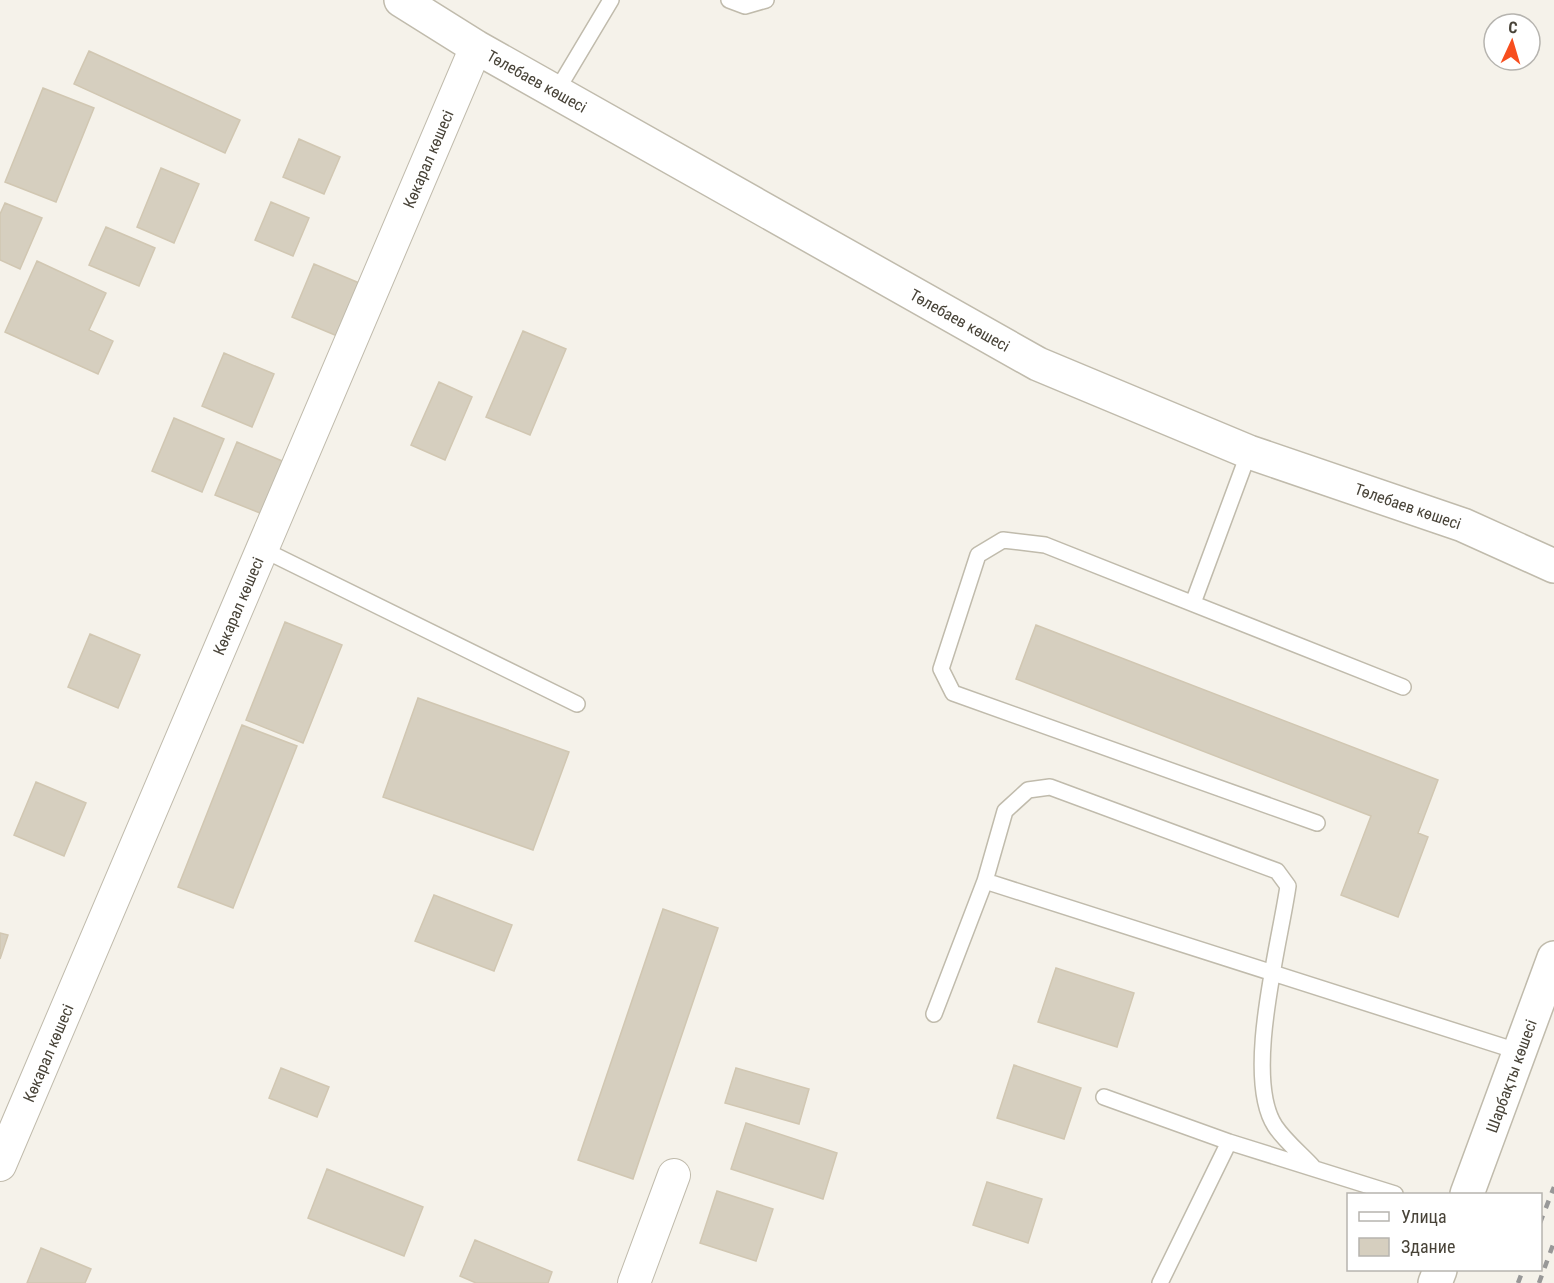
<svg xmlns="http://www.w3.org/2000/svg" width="1554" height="1283" font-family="'Roboto Condensed',sans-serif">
  <rect width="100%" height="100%" fill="#f5f2ea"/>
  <path fill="#d6cfbf" stroke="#d1c7b2" stroke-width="1.5" d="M 89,51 L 240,120 L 225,153 L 74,84 Z
    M 43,88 L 94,108 L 56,202 L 5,182 Z
    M 299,139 L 340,157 L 324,194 L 283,177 Z
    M 161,168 L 199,184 L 174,243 L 137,227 Z
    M 271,202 L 309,218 L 293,256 L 255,240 Z
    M 5,203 L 42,218 L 20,269 L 0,260 L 0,214 Z
    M 106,227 L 155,248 L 139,286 L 89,265 Z
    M 37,261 L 106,293 L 89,330 L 113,341 L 98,374 L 5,332 Z
    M 314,264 L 364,285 L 342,338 L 292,317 Z
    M 523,331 L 566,349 L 530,435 L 486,417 Z
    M 224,353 L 274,374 L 252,427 L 202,406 Z
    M 439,382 L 472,397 L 445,460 L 411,445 Z
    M 174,418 L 224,439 L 202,492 L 152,471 Z
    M 237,442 L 287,463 L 265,515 L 215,495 Z
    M 285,622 L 342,645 L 303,743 L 246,720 Z
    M 1036,625 L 1438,780 L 1418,833 L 1428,837 L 1398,917 L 1341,895 L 1371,816 L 1016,679 Z
    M 90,634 L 140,655 L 118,708 L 68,687 Z
    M 418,698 L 569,752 L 533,850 L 383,797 Z
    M 242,725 L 297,746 L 233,908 L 178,887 Z
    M 36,782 L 86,803 L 64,856 L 14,835 Z
    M 434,895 L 512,925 L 494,971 L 415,941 Z
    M 663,909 L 718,928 L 633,1179 L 578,1160 Z
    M 0,933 L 8,935 L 0,959 Z
    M 1056,968 L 1134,993 L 1117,1047 L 1038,1022 Z
    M 1014,1065 L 1081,1088 L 1064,1139 L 997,1118 Z
    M 281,1068 L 329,1087 L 317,1117 L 269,1098 Z
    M 736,1068 L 809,1089 L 799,1124 L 725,1103 Z
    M 746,1123 L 837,1153 L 823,1199 L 731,1169 Z
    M 327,1169 L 423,1207 L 404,1256 L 308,1218 Z
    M 987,1182 L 1042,1199 L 1028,1243 L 973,1225 Z
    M 717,1191 L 773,1209 L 756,1261 L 700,1243 Z
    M 475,1240 L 552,1272 L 548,1283 L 476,1283 L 460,1276 Z
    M 41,1248 L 91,1269 L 85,1283 L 27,1283 Z"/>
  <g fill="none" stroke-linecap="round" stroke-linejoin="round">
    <g stroke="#c0bbac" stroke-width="18">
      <path id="service" d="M 729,0 L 745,6 L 766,0
        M 556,92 L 611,0
        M 262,549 L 577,704
        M 1193,603 L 1249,452
        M 1317,823 L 953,693 L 941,669 L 978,555 L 1003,540 L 1045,545 L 1403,687
        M 985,881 L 1520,1052
        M 934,1014 L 985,881 L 1005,811 L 1028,790 L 1050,787 L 1277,871 L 1288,886 C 1280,943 1243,1077 1275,1126 C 1285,1141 1301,1154 1313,1167
        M 1104,1097 L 1229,1142 L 1395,1194
        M 1160,1283 L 1229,1142"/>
    </g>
    <g stroke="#c0bbac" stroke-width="34">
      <path id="minor" d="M 0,1165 L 476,47
        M 634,1283 L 674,1175"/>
    </g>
    <g stroke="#c0bbac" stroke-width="36">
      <path id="tertiary" d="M 401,0 L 476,47 L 1038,364 L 1249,452 L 1463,525 L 1554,566
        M 1467,1194 L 1554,958
        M 1435,1283 L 1440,1270"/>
    </g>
    <use href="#service" stroke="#fff" stroke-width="15"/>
    <use href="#minor" stroke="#fff" stroke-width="32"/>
    <use href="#tertiary" stroke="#fff" stroke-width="33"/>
    <path stroke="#989898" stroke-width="4.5" stroke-dasharray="8 8" stroke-linecap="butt" d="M 1540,1223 L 1554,1187
      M 1518,1283 L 1523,1270
      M 1539,1283 L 1554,1242"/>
  </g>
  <g text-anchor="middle" stroke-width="4.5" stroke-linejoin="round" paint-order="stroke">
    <g font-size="16" fill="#484338" stroke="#fff">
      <text transform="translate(537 81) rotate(29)" y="6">Төлебаев көшесі</text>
      <text transform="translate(428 159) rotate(-67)" y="6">Көкарал көшесі</text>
      <text transform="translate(960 320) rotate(29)" y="6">Төлебаев көшесі</text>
      <text transform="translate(1408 506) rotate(19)" y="6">Төлебаев көшесі</text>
      <text transform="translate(238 606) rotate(-67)" y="6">Көкарал көшесі</text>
      <text transform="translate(48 1053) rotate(-67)" y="6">Көкарал көшесі</text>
      <text transform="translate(1511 1076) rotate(-70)" y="6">Шарбақты көшесі</text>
    </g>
  </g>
  <rect x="1347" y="1193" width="195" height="78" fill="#ffffff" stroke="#b6b4af" stroke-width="1.5"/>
  <rect x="1359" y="1212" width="30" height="9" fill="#ffffff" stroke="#b6b4af" stroke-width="1.5"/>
  <text x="1401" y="1223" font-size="18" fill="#484338">Улица</text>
  <rect x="1359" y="1238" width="30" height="18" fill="#d6cfbf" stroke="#b6b4af" stroke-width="1.5"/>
  <text x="1401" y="1253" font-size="18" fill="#484338">Здание</text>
  <g transform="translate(1512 42) rotate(4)"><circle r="28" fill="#ffffff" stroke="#b6b4af" stroke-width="1.5"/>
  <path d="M0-4.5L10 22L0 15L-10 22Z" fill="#f74e1e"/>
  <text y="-9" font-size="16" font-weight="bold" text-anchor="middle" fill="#484338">С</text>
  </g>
</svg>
